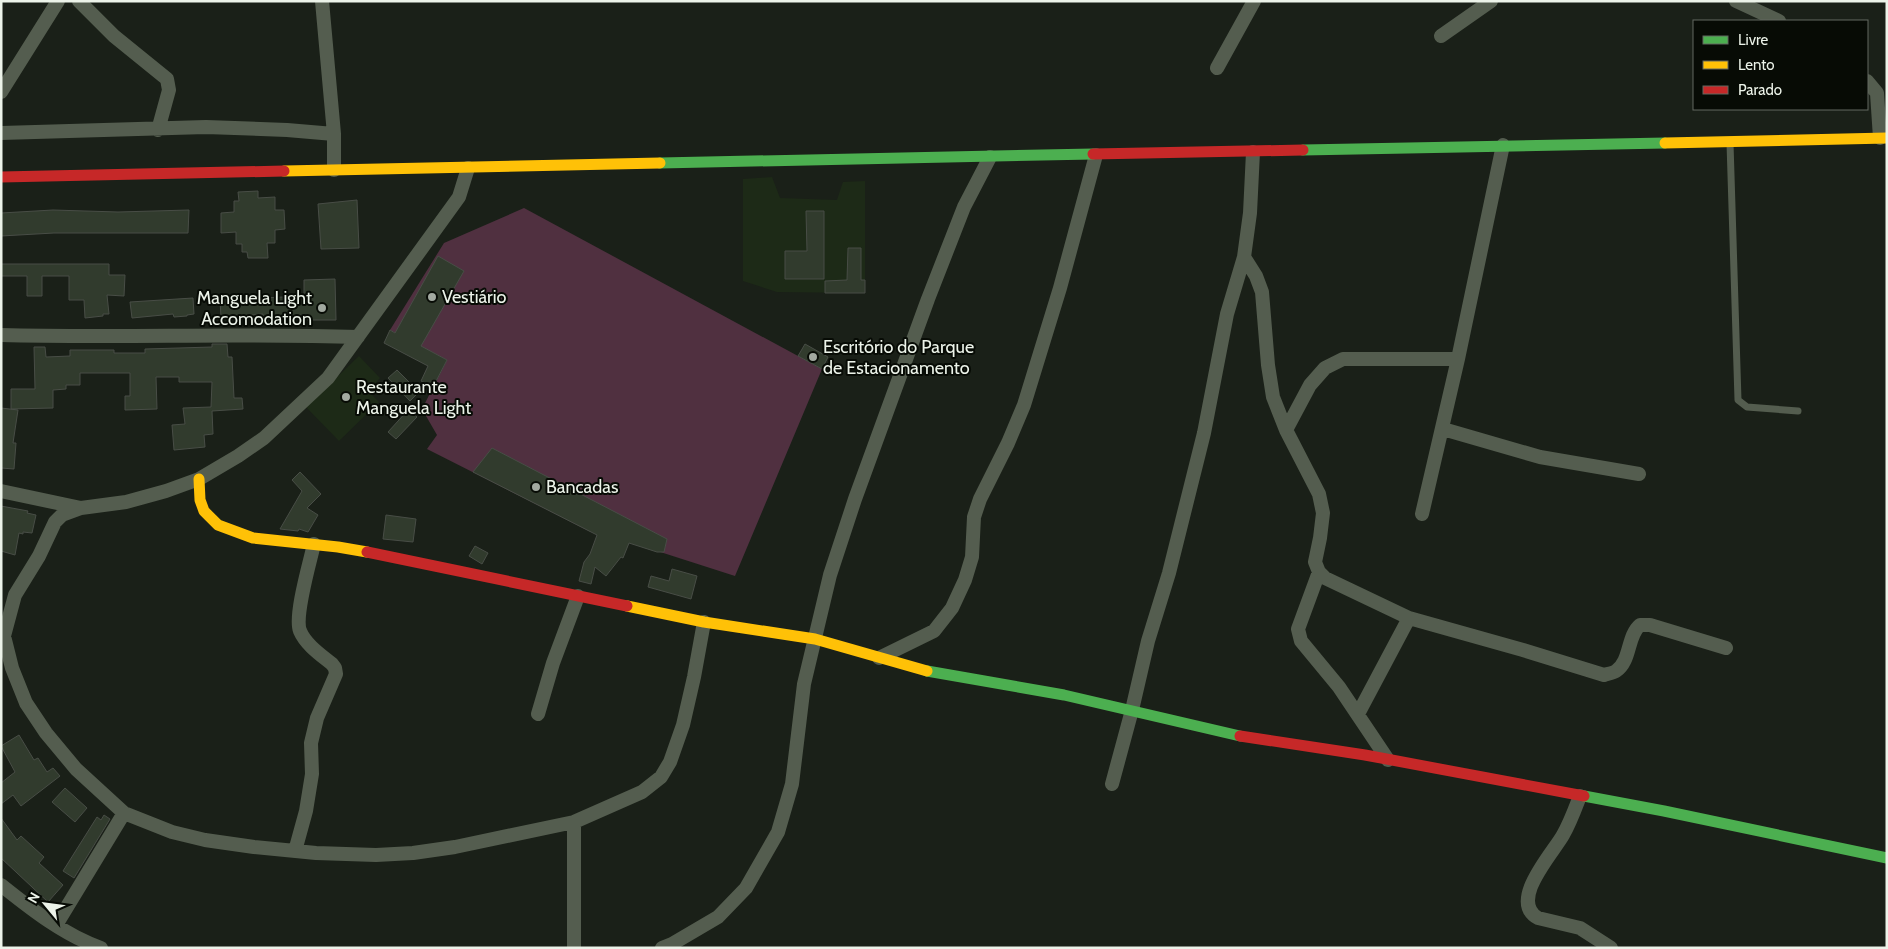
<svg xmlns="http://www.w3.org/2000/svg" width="1888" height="949" font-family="Cabin,sans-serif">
  <rect width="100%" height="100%" fill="#1a2018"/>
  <path fill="#1d2a17" d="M 772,177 L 780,198 L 837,200 L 843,182 L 865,181 L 865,293 L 777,292 L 743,281 L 743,179 Z
    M 359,356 L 380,378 L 368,391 L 379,402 L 339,441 L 306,407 Z"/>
  <path fill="#503040" d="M 524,208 L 822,369 L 735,576 L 598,532 L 591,532 L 427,449 L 437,435 L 422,409 L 447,360 L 390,330 L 444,243 Z"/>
  <path fill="#313b2d" stroke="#484d46" d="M 258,191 L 258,198 L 275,197 L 275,210 L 284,210 L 285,229 L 275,230 L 275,243 L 267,243 L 268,258 L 248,258 L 247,252 L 242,252 L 242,244 L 236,244 L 236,232 L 221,233 L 221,213 L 234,212 L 234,201 L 239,201 L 238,192 Z
    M 357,200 L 359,248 L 321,249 L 318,204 Z
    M 53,210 L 118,212 L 189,210 L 188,233 L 54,233 L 1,236 L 1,213 Z
    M 806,211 L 824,211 L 824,279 L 785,279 L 785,251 L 807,251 Z
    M 848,248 L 861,248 L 861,280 L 865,280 L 865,293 L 825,293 L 825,281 L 847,280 Z
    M 438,256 L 464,271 L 421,346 L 447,360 L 433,387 L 421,381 L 428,366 L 384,343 L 390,330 L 395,333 Z
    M 1,264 L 109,264 L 109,275 L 125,275 L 124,296 L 107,295 L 109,314 L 103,314 L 103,316 L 85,318 L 84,300 L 69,300 L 69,276 L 42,276 L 42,296 L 27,296 L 27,276 L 1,276 Z
    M 335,279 L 336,320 L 307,320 L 307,315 L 263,317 L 263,314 L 221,318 L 220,300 L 304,296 L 304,280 Z
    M 193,298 L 194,314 L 187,315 L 187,316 L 174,317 L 173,314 L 132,318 L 130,302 Z
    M 212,344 L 227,344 L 228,357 L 232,357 L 234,398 L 242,398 L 243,409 L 212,411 L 213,434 L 204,435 L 205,447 L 174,450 L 172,425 L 185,424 L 183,408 L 211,407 L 212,382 L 179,382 L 179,377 L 156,377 L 157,409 L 125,410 L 125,396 L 130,396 L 130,373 L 80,373 L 80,385 L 66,385 L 66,389 L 53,390 L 53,408 L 11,409 L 11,389 L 35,389 L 34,347 L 45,347 L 46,357 L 70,356 L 70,350 L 114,350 L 114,353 L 145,353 L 145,349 L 212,347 Z
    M 805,344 L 828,357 L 822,369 L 798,356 Z
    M 397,370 L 419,392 L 410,401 L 388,378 Z
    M 1,408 L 18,410 L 13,443 L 16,443 L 14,469 L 1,468 Z
    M 409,409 L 417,417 L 396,439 L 388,432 Z
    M 492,448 L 667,539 L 664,552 L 657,552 L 629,543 L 623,558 L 621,557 L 606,576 L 595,567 L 591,584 L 579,581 L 584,562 L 590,554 L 597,535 L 473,472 Z
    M 300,472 L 321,494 L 307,508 L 318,515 L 308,532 L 299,529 L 298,531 L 280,529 L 302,491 L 292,480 Z
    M 1,506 L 28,511 L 27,513 L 36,515 L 32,533 L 23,532 L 23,534 L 19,533 L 15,555 L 1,551 Z
    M 386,515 L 416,519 L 413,542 L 383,539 Z
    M 475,546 L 488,553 L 482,564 L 469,556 Z
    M 672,569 L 697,576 L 691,599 L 648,587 L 651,576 L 669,581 Z
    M 19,735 L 34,760 L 38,758 L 47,772 L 53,768 L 60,776 L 21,806 L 13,795 L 1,804 L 1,783 L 15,772 L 1,746 Z
    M 65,788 L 87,808 L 75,822 L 52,802 Z
    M 104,815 L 110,819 L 74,878 L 63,871 L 97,817 L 101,820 Z
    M 1,818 L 17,840 L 21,836 L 44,857 L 39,863 L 63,885 L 48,902 L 1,858 Z"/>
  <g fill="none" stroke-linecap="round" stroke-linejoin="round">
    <path stroke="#545d4f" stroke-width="7" d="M 1730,143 L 1738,400 L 1747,407 L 1798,411"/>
    <path stroke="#545d4f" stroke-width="14" d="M 79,1 L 114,36 L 167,79 L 169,90 L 158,130
      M 322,1 L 334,134 L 334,170
      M 1736,1 L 1779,21
      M 1441,36 L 1491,1
      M 1217,68 L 1254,1
      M 1867,81 L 1877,93 L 1880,138
      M 1,92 L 58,1
      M 1,133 L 206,127 L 287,130 L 334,134
      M 468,168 L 459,197 L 328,378 L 264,438 L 238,456 L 199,479 L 166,491 L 126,502 L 81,508 L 62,515 L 55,522 L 39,556 L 15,595 L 4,636 L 12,668 L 26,703 L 46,733 L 76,769 L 124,813 L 172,832 L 205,840 L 254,847 L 316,853 L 376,855 L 413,853 L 455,847 L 574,822 L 642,792 L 661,777 L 670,762 L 683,725 L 694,677 L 704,622
      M 1244,257 L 1256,276 L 1262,292 L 1268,365 L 1273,397 L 1286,430 L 1319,494 L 1323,513 L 1320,538 L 1315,562 L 1319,572 L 1325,578 L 1409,618 L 1523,650 L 1604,675 C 1607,674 1613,673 1616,671 C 1631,661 1627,636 1640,625 L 1650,625 L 1726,648
      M 1,335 C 120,338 239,333 358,337
      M 1443,429 L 1540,457 L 1639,474
      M 1286,430 L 1310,385 L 1325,368 L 1343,359 L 1458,359
      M 1,491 L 81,508
      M 1422,514 L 1458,359 L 1503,145
      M 1319,572 L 1298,629 L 1301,641 L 1339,687 L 1388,760
      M 879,658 L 934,631 L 952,608 L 965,580 L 972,557 L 974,517 L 980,499 L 1008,443 L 1024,405 L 1060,288 L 1096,155
      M 538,714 L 553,663 L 578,596
      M 1358,714 L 1409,618
      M 1112,784 L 1132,710 L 1148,641 L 1169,573 L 1204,433 L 1227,314 L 1244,257 L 1250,213 L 1253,152
      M 1580,796 C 1575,809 1570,823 1563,835 C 1553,853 1508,901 1538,918 L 1580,928 L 1611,948
      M 295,851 L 306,811 L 312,774 L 311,743 L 317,718 L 336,674 L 335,668 L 332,664 C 321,655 306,645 300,631 C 294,616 310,562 314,544
      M 1,885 C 31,909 64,935 101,948
      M 56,925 L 124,813
      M 574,948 L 574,822
      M 662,948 L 672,944 L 718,917 L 746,888 L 778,832 L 792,784 L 804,684 L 830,575 L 855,499 L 928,299 L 964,207 L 990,157"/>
    <path stroke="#4caf50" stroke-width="11" d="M 1303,150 L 1665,143
      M 660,163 L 1093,154
      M 927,671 L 1064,695 L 1240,736
      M 1584,796 L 1664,811 L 1887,858"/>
    <path stroke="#ffc107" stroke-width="11" d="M 1665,143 L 1887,138
      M 284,171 L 660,163
      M 199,479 L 200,500 L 204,511 L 218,525 L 253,538 L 338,547 L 367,552
      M 627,606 L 704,622 L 815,639 L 927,671"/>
    <path stroke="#c62828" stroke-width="11" d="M 1093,154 L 1303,150
      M 1,177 L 284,171
      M 367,552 L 627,606
      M 1240,736 L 1365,755 L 1584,796"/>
  </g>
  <g fill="#a2a9a0" stroke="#070b05" stroke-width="2">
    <circle cx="432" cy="297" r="5"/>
    <circle cx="322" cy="308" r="5"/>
    <circle cx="813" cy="357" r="5"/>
    <circle cx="346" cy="397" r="5"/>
    <circle cx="536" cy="487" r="5"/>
  </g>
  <g text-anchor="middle" stroke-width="4" stroke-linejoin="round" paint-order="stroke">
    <g font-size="18" fill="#ecf3e9" stroke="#070b05" text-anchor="start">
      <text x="442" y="303">Vestiário</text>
      <text x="312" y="304" text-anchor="end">Manguela Light<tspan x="312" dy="21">Accomodation</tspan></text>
      <text x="823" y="353">Escritório do Parque<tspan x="823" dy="21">de Estacionamento</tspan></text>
      <text x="356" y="393">Restaurante<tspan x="356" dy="21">Manguela Light</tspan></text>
      <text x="546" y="493">Bancadas</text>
    </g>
  </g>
  <rect width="1888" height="949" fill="none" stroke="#ecf3e9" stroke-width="5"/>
  <rect x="1693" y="20" width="175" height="90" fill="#070b05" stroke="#636860"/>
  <rect x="1703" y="36" width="25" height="8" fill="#4caf50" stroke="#636860"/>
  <text x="1738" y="45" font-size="15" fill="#ecf3e9">Livre</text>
  <rect x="1703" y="61" width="25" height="8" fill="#ffc107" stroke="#636860"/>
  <text x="1738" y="70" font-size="15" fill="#ecf3e9">Lento</text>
  <rect x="1703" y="86" width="25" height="8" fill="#c62828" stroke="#636860"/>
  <text x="1738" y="95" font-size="15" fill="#ecf3e9">Parado</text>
  <g transform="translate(45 904) rotate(299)" stroke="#070b05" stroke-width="4" paint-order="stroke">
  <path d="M0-4L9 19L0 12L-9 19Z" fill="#ecf3e9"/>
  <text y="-8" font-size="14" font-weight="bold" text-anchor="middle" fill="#ecf3e9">N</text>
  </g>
</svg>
